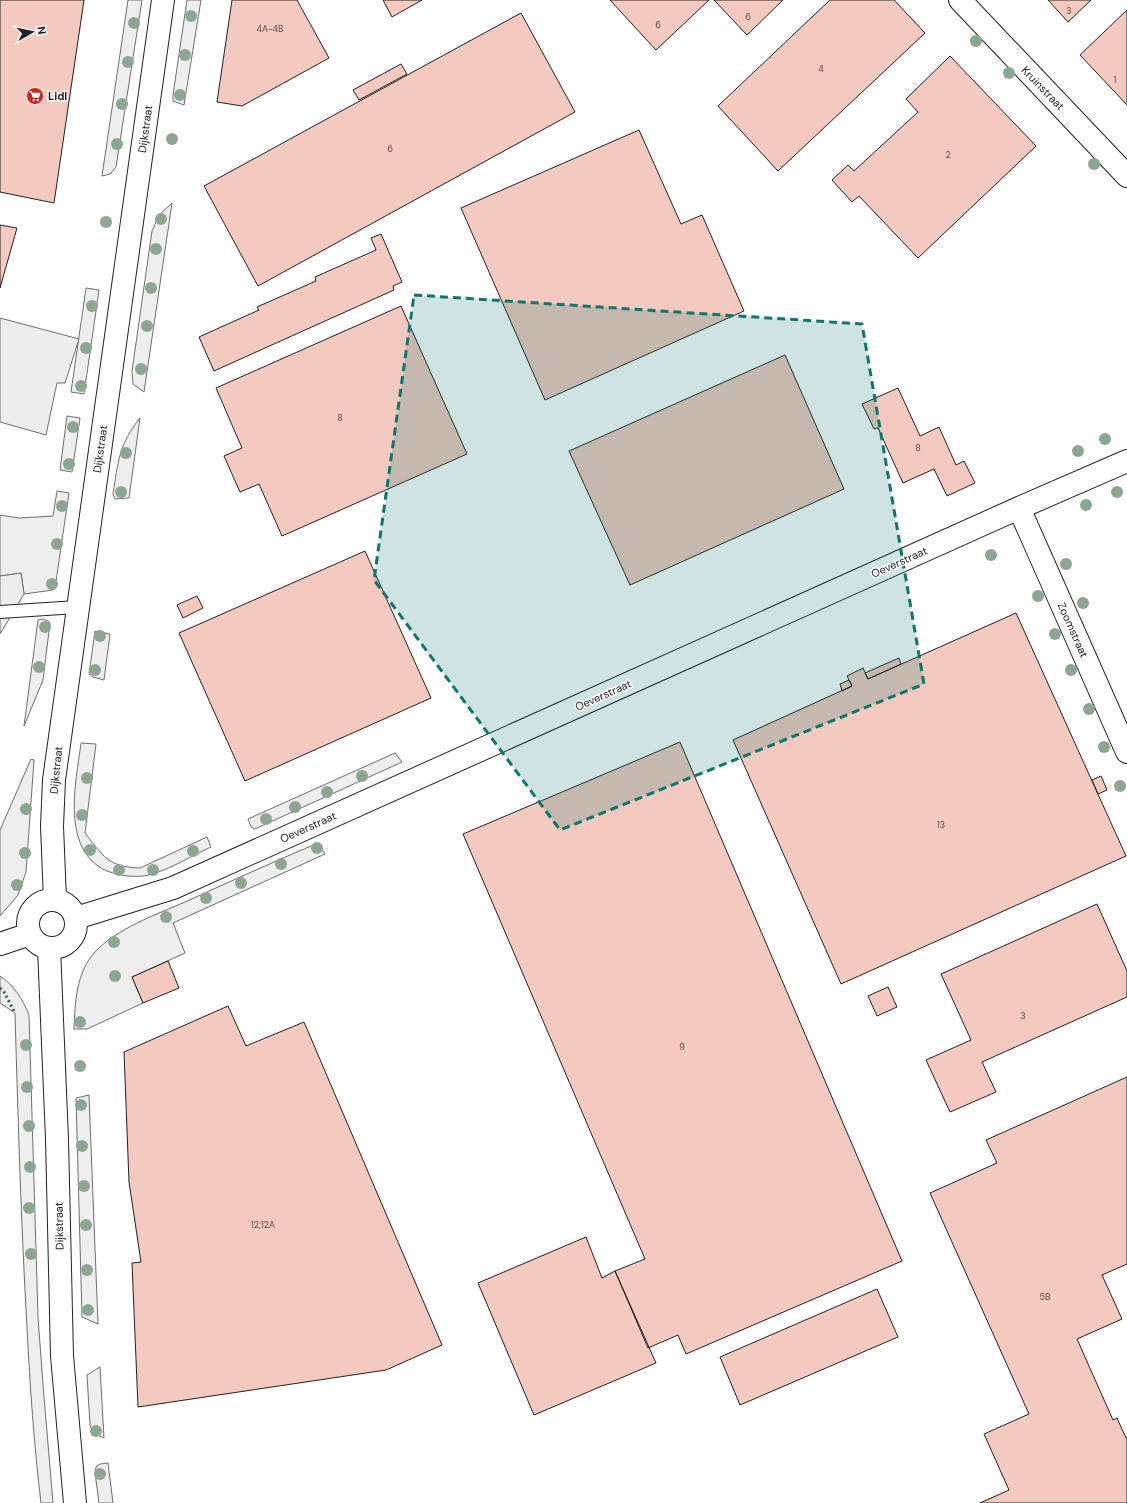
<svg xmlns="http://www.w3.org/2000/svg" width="1127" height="1503" font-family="'DM Sans',sans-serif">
  <rect width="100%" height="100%" fill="#fff"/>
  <path fill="#eee" stroke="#6f6f6f" d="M 128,0 L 142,0 L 116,167 L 110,174 L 102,176 Z
    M 187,0 L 201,0 L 184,105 L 173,101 L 173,95 Z
    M 172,203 L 144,392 L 133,384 L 132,371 L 152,231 L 159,215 Z
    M 86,288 L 99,290 L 84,394 L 71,392 Z
    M 67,416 L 80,418 L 72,472 L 60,470 Z
    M 140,418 L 129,498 L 115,499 L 113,494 C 118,462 119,444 140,418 Z
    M 57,491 L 69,493 L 55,588 L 53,590 L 24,594 L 21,573 L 0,576 L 0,515 L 19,518 L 53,516 Z
    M 43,619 L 48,621 L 50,623 L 43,680 L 24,726 L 38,620 Z
    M 95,631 L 110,634 L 104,680 L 93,677 L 89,674 Z
    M 81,743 L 96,744 L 85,833 C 103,856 108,867 140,868 L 207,837 L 211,847 C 191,856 171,869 149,875 C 135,878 121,876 107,871 C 60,850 76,782 81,743 Z
    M 395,753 L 402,762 L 255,829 L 251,827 L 248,819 Z
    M 31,759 L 34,760 L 26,872 L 18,895 L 0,916 L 0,830 Z
    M 318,843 L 325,854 L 173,923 L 185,953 L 132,977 L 143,1003 L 87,1029 L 74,1029 C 75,1002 76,973 95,952 C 116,929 157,914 185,902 C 229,882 273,862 318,843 Z
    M 0,976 C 14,985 23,1000 29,1015 L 38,1317 L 43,1385 L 53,1503 L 41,1503 C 34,1445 30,1386 27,1328 C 21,1223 18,1118 15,1013 L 0,1003 Z
    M 89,1095 L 98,1324 L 82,1317 L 76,1098 Z
    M 100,1367 L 104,1438 L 93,1433 L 90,1425 L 87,1375 Z
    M 108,1463 L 113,1503 L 99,1503 L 95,1473 L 96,1467 L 100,1464 Z"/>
  <path fill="#ededed" stroke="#6f6f6f" d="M 0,318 L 79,339 L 65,383 L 57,383 L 46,435 L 0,422 Z
    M 21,573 L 24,594 L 0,634 L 0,576 Z"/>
  <path fill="#f3c9c0" stroke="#222" d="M 0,0 L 84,0 L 54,203 L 0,192 Z
    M 232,0 L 297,0 L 329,58 L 242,106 L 217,102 Z
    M 383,0 L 422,0 L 392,17 Z
    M 610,0 L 709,0 L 656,50 Z
    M 714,0 L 783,0 L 747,35 Z
    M 830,0 L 894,0 L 925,33 L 778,171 L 718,106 Z
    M 1048,0 L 1091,0 L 1068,22 Z
    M 1127,10 L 1127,105 L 1080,55 Z
    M 521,13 L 575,112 L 258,286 L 204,186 Z
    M 950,56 L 1036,146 L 918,258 L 859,196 L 852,202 L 832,180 L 848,165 L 854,171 L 918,112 L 906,99 Z
    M 401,64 L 407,74 L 359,100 L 353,90 Z
    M 639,130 L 681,224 L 702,215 L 744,311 L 545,400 L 461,208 Z
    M 0,225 L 17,228 L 0,288 Z
    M 381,234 L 402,282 L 393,286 L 394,290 L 214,371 L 199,337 L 259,310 L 257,307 L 316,281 L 315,277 L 376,250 L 371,238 Z
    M 401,306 L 467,454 L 282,536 L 259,484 L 240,492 L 224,456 L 242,448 L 216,388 Z
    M 785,355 L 844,489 L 630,585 L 569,451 Z
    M 898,388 L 920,436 L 939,427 L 956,465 L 964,461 L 975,483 L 947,496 L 934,469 L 903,483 L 878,428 L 874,429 L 862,404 Z
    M 365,551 L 431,698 L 245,781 L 179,633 Z
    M 197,596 L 203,608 L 183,618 L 177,605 Z
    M 1016,613 L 1126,856 L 841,984 L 733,740 L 852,686 L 847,676 L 863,668 L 868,679 Z
    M 899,658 L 901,664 L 868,679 L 865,673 Z
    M 849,680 L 852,686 L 842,691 L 840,684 Z
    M 680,742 L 902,1261 L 686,1354 L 678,1335 L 648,1348 L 615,1271 L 645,1259 L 463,834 Z
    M 1101,776 L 1107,790 L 1098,794 L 1092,780 Z
    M 1097,904 L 1127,971 L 1127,997 L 982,1062 L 996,1092 L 950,1112 L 926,1060 L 971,1040 L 941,974 Z
    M 168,961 L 179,988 L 143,1003 L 132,977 Z
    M 888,987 L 897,1007 L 877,1016 L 868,996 Z
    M 228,1006 L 246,1046 L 304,1022 L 442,1345 L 386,1370 L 138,1407 L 132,1263 L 141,1262 L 129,1182 L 124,1052 Z
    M 1127,1077 L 1127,1264 L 1102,1275 L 1122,1319 L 1077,1339 L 1113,1420 L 1117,1418 L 1126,1438 L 1127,1437 L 1127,1503 L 980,1503 L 1009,1490 L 984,1434 L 1029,1414 L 930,1193 L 997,1163 L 986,1140 Z
    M 586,1237 L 602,1278 L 615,1271 L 656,1363 L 534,1415 L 478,1283 Z
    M 877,1289 L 898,1337 L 740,1405 L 720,1357 Z"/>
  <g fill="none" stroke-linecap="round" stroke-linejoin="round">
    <g stroke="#222" stroke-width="14">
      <path id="lane" d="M 0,612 L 77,607"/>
    </g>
    <g stroke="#222" stroke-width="24">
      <path id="street" d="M 960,0 L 1127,176
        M 1019,508 L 1127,752
        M 76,918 L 173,888 L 1019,508 L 1127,461"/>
    </g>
    <g stroke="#222" stroke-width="24">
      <path id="secondary" d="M28 924a24 24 0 1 1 48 0a24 24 0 1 1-48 0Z
        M 55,900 L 52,826 L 54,780 L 163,0
        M 0,944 L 30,934
        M 49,948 L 57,1139 L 62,1356 L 75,1503"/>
    </g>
    <use href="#lane" stroke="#fff" stroke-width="12"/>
    <use href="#street" stroke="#fff" stroke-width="22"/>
    <use href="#secondary" stroke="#fff" stroke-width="22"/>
    <path stroke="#2f5e38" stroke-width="3" stroke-dasharray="2 3" stroke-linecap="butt" d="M 0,988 L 4,992 L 15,1013"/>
  </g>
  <g fill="#8da692">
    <circle cx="191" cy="16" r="6"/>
    <circle cx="134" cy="23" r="6"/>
    <circle cx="976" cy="41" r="6"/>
    <circle cx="185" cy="55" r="6"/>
    <circle cx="128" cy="62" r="6"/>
    <circle cx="1009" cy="73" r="6"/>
    <circle cx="180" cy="95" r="6"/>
    <circle cx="122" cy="104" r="6"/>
    <circle cx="172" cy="139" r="6"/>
    <circle cx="117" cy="144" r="6"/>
    <circle cx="1094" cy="164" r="6"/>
    <circle cx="161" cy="219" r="6"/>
    <circle cx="106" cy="222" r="6"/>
    <circle cx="156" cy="249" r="6"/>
    <circle cx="151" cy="288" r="6"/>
    <circle cx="92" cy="306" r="6"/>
    <circle cx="147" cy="326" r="6"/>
    <circle cx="86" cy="348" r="6"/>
    <circle cx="141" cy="369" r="6"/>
    <circle cx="81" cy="386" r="6"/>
    <circle cx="73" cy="427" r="6"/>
    <circle cx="1105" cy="439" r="6"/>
    <circle cx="1078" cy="451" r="6"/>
    <circle cx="126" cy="453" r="6"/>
    <circle cx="69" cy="464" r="6"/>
    <circle cx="121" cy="492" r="6"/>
    <circle cx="1117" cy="492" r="6"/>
    <circle cx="1086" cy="505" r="6"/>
    <circle cx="62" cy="506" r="6"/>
    <circle cx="57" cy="544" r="6"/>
    <circle cx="991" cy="555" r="6"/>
    <circle cx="1066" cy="564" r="6"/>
    <circle cx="52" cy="584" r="6"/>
    <circle cx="1038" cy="596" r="6"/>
    <circle cx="1083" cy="603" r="6"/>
    <circle cx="45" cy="627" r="6"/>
    <circle cx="1055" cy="634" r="6"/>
    <circle cx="100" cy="636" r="6"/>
    <circle cx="39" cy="667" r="6"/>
    <circle cx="95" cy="670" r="6"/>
    <circle cx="1071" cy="670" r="6"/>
    <circle cx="1089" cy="709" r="6"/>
    <circle cx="1104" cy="747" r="6"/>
    <circle cx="362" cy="776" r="6"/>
    <circle cx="87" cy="778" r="6"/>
    <circle cx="1120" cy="786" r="6"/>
    <circle cx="327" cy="792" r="6"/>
    <circle cx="295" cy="807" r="6"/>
    <circle cx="26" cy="809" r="6"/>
    <circle cx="82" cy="815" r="6"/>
    <circle cx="266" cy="819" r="6"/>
    <circle cx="317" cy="848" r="6"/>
    <circle cx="90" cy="850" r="6"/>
    <circle cx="193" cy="851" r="6"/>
    <circle cx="25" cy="853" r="6"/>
    <circle cx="281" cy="864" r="6"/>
    <circle cx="119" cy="870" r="6"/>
    <circle cx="153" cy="870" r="6"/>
    <circle cx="241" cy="883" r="6"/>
    <circle cx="17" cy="885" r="6"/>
    <circle cx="206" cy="898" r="6"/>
    <circle cx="166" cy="917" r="6"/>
    <circle cx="114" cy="942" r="6"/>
    <circle cx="115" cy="976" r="6"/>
    <circle cx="80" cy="1022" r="6"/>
    <circle cx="26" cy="1045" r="6"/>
    <circle cx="80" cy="1066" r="6"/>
    <circle cx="27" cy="1087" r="6"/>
    <circle cx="81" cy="1105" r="6"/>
    <circle cx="29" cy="1126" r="6"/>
    <circle cx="82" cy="1146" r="6"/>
    <circle cx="30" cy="1167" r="6"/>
    <circle cx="84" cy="1186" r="6"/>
    <circle cx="29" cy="1208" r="6"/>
    <circle cx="86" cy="1225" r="6"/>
    <circle cx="31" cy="1254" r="6"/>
    <circle cx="87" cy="1270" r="6"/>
    <circle cx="88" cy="1310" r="6"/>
    <circle cx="96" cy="1431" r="6"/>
    <circle cx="100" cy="1474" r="6"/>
  </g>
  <path fill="#0f766e" fill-opacity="0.2" stroke="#0f766e" stroke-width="3" stroke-dasharray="8 5" stroke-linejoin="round" d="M 414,295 L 862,324 L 924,684 L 560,830 L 374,580 Z"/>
  <defs>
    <g id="supermarket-disc" transform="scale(0.9)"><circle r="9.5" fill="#c62828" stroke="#fff"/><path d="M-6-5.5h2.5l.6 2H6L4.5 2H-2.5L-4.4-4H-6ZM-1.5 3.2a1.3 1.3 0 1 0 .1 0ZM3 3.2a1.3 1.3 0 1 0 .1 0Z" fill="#fff"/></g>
  </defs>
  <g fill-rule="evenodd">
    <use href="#supermarket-disc" x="35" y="96"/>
  </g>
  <g text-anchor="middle" stroke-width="3" stroke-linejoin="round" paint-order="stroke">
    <g font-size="9" fill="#564c4a">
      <text x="1069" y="14">3</text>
      <text x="748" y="20">6</text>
      <text x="658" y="28">6</text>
      <text x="270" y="32">4A-4B</text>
      <text x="821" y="72">4</text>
      <text x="1115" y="83">1</text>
      <text x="390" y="152">6</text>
      <text x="948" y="158">2</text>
      <text x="340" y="421">8</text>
      <text x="918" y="451">8</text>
      <text x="941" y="828">13</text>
      <text x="1023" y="1019">3</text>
      <text x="682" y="1050">9</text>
      <text x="263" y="1228">12;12A</text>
      <text x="1045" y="1300">5B</text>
    </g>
    <g font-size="11" fill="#222" stroke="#fff">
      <text transform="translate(1043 88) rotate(46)" y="4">Kruinstraat</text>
      <text transform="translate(145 129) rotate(-82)" y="4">Dijkstraat</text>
      <text transform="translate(100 449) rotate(-82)" y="4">Dijkstraat</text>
      <text transform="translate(899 562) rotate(-24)" y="4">Oeverstraat</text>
      <text transform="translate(1073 630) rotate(66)" y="4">Zoomstraat</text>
      <text transform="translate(603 695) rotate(-24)" y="4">Oeverstraat</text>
      <text transform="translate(56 770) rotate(-84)" y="4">Dijkstraat</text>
      <text transform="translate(308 827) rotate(-24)" y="4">Oeverstraat</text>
      <text transform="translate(59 1226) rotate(-91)" y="4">Dijkstraat</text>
    </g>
    <g font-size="11" font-weight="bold" fill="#222" stroke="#fff" text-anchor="start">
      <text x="48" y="100">Lidl</text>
    </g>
  </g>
  <g transform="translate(32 32) rotate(81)" stroke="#ffffff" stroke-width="3" paint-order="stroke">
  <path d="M0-3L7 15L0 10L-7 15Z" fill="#222222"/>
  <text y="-6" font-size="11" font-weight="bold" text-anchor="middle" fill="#222222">N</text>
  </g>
</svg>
